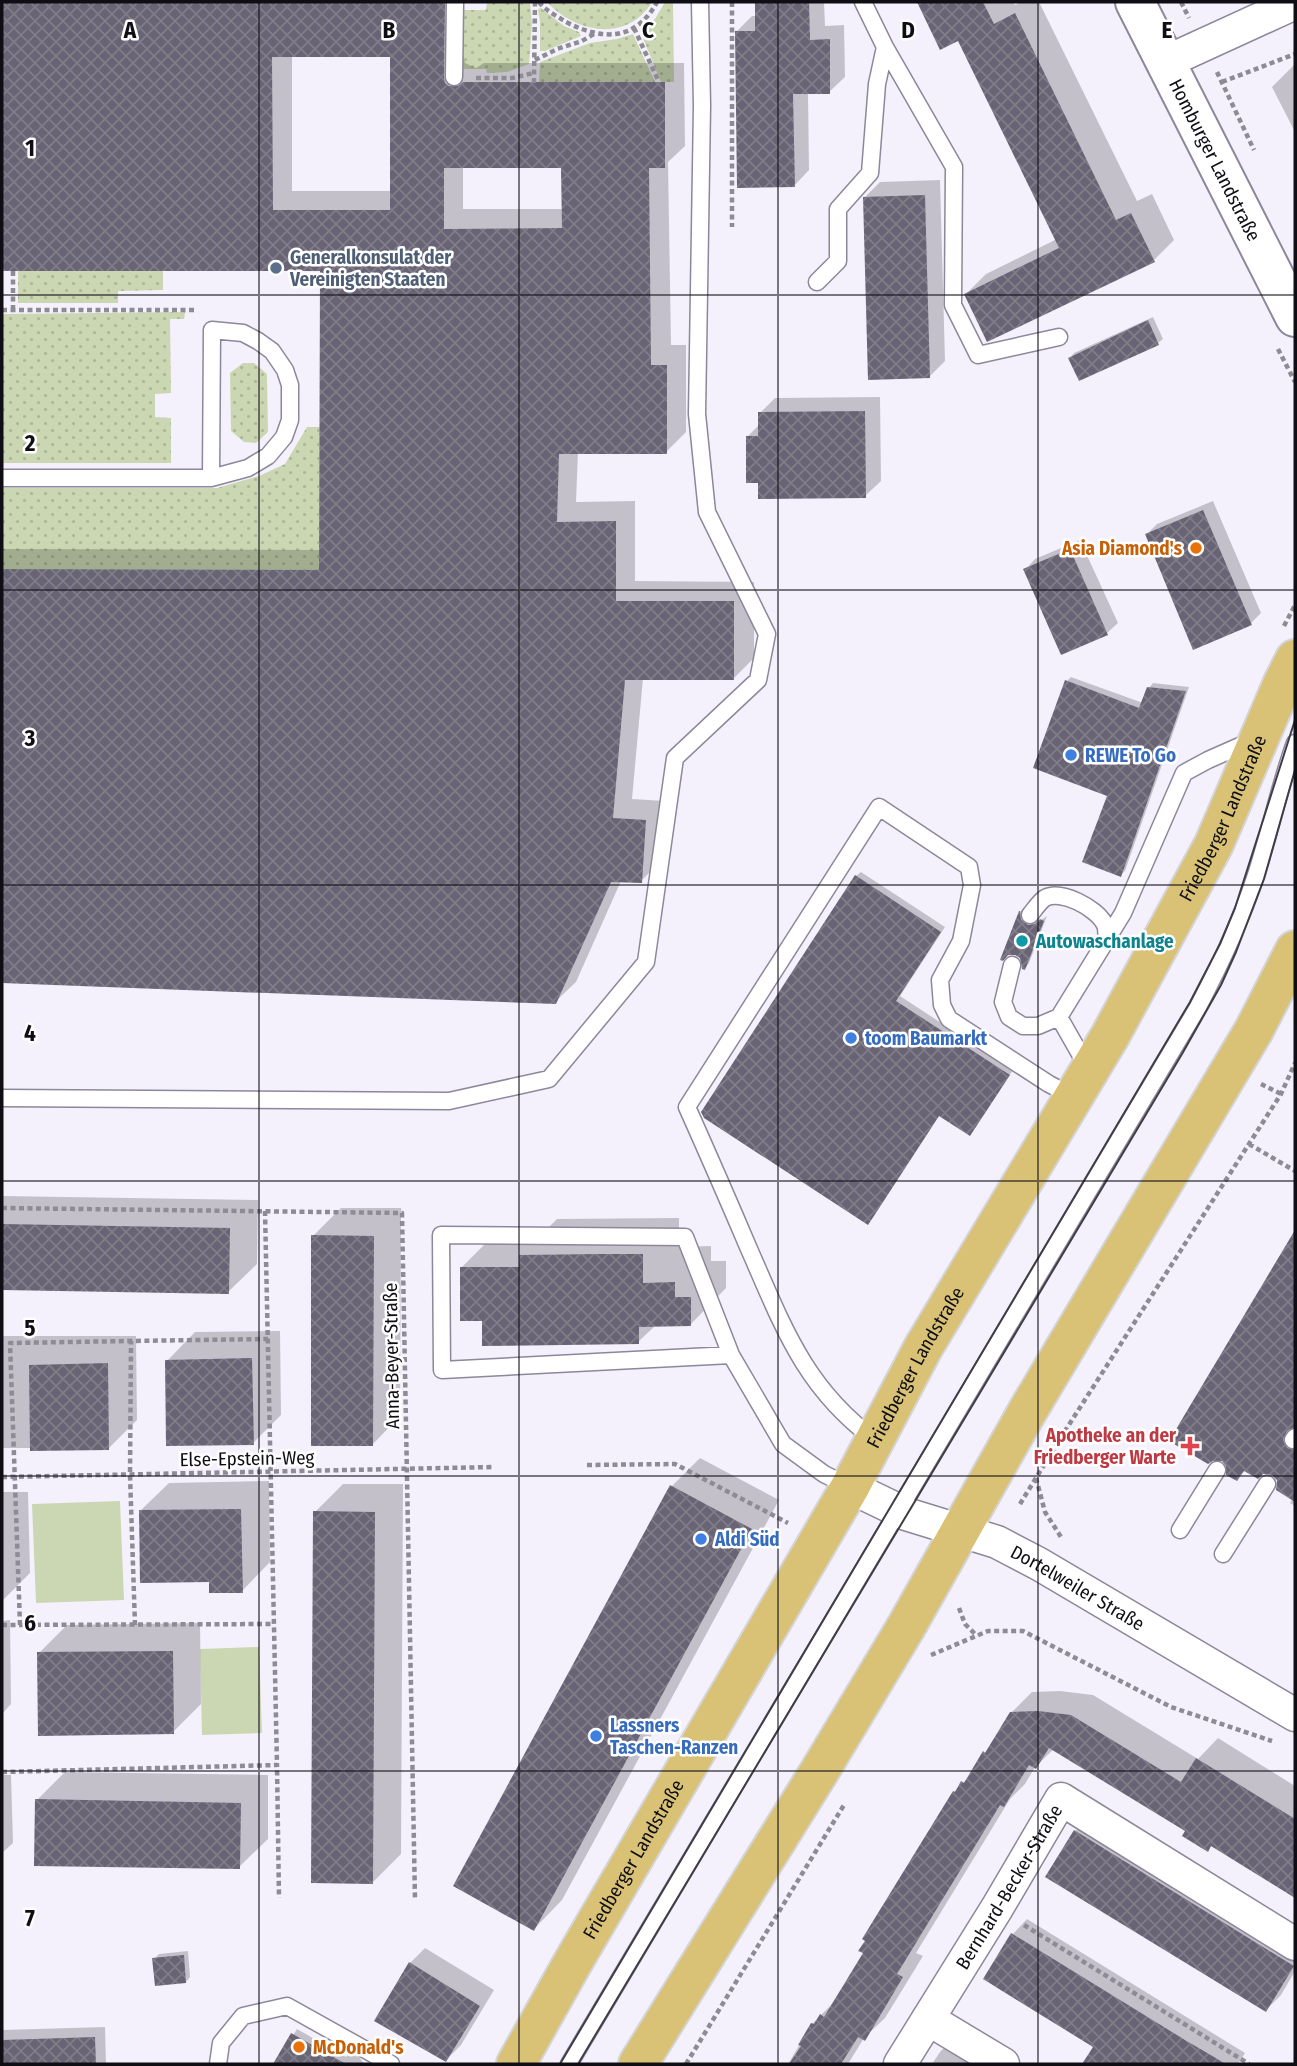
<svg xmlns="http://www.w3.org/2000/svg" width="1297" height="2066" font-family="'Fira Sans Condensed',sans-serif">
  <defs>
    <pattern id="grass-dots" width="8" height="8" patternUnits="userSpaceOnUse" patternTransform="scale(1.75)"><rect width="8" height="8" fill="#cbd7b2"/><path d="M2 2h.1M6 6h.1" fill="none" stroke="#adb798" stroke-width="1.8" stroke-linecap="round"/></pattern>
    <pattern id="building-cross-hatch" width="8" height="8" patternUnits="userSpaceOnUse" patternTransform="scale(1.75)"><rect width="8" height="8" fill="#686475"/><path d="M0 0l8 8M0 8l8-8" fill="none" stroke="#807d89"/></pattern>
  </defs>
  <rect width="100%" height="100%" fill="#f4f1fd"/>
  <path fill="url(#grass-dots)" d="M 487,2 L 530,2 L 532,23 L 529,64 L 507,72 L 487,73 L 486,69 L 459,69 L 460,10 L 486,10 Z
    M 547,2 L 652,2 C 627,43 576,33 547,2 Z
    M 665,2 L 673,2 L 674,82 L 661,82 L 640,31 L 655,19 Z
    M 541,8 L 564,26 L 579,32 L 581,36 L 545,51 L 540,51 L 540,22 L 538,9 Z
    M 633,34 L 655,82 L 539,82 L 540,62 L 590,43 L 617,39 Z
    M 18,271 L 163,271 L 163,290 L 118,291 L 118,303 L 18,303 Z
    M 185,312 L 184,319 L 170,319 L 171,393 L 155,394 L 155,417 L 171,418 L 171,463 L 2,463 L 2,314 Z
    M 243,363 L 254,363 L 267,374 L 268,432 L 256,443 L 244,442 L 231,431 L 230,373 Z
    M 307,427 L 320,427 L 319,570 L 2,569 L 2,488 L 217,488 L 259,476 L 285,464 Z"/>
  <path fill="#cbd7b2" d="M 120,1501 L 124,1600 L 36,1603 L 32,1504 Z
    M 259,1647 L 262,1733 L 202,1735 L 200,1649 Z"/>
  <path fill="#0003" fill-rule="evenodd" d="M 2,2 L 464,2 L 463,56 L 465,63 L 476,68 L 484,63 L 684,63 L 685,146 L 668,162 L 671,345 L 686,345 L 686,432 L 666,452 L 578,452 L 576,502 L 635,501 L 635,581 L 754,582 L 754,658 L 734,678 L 643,678 L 632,799 L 665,801 L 661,861 L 641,881 L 621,881 L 576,982 L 555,1002 L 2,981 L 2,549 L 321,550 L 322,269 L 2,269 ZM 292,55 L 392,55 L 392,191 L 292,191 ZM 463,166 L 563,166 L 563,209 L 463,209 Z
    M 757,2 L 824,2 L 825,26 L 844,25 L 845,77 L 829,92 L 808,93 L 809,170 L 794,186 L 737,31 L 752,16 L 757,16 Z
    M 919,2 L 1013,2 L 1015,5 L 1021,2 L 1039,2 L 1137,201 L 1152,194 L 1174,240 L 1154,260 L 966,294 L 986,274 L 1057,239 L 959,39 L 941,48 Z
    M 1295,64 L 1295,132 L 1272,87 Z
    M 940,180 L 945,361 L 930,376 L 865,197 L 880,182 Z
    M 1153,317 L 1163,339 L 1158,343 L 1080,379 L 1070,358 L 1074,353 Z
    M 880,397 L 881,481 L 865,496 L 760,481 L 747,437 L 760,424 L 760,413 L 775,398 Z
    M 1213,501 L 1261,613 L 1251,623 L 1147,534 L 1157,524 Z
    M 1080,540 L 1118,623 L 1107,633 L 1062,653 L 1025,570 L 1035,559 Z
    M 1071,677 L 1143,703 L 1149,688 L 1153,683 L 1189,687 L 1125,871 L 1120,875 L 1109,794 L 1067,681 Z
    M 861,872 L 945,927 L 900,996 L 1013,1070 L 970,1134 L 940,1114 L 872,1219 L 856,876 Z
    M 1024,907 L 1025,915 L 1033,921 L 1041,920 L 1047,916 L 1029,963 L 1025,968 L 1021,957 L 1016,953 L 1008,953 L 1003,958 L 1020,912 Z
    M 2,1196 L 258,1200 L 257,1264 L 228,1292 L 2,1289 Z
    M 341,1208 L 401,1208 L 400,1416 L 372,1445 L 313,1236 Z
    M 679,1218 L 679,1247 L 711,1246 L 711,1261 L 726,1261 L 726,1288 L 690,1325 L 656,1325 L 638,1342 L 484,1319 L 462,1267 L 498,1231 L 545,1231 L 557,1219 Z
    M 1295,1232 L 1295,1506 L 1290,1503 L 1293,1498 L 1273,1473 L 1245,1470 L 1236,1479 L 1223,1459 L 1171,1440 Z
    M 280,1331 L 281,1415 L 253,1443 L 167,1361 L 195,1332 Z
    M 2,1336 L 136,1336 L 137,1420 L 109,1448 L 2,1448 Z
    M 700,1458 L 779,1500 L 562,1900 L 534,1929 L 455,1886 L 672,1486 Z
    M 269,1481 L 270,1562 L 242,1591 L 140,1511 L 169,1483 Z
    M 343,1484 L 403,1484 L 401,1854 L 373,1882 L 315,1512 Z
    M 2,1492 L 28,1492 L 30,1573 L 2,1601 Z
    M 10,1620 L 11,1704 L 2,1714 L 2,1621 Z
    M 200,1623 L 201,1704 L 173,1732 L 39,1653 L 67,1625 Z
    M 1060,1691 L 1093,1695 L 1198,1759 L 1218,1738 L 1295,1786 L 1295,1897 L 1212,1845 L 1207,1850 L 1188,1830 L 1054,1749 L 1035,1767 L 1025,1784 L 1010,1799 L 916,1953 L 923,1956 L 885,2018 L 864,2038 L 848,2064 L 788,2064 L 812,2024 L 836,2000 L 865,1952 L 954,1792 L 971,1775 L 1011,1713 L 1032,1692 Z
    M 65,1772 L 268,1775 L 268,1839 L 239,1867 L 37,1800 Z
    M 2,1775 L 11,1775 L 13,1843 L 2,1853 Z
    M 1091,1816 L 1295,1942 L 1295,1971 L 1281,1995 L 1266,2010 L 1075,1831 Z
    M 1027,1919 L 1245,2053 L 1238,2064 L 1126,2064 L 985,1978 L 1013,1934 Z
    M 425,1948 L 494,1990 L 461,2045 L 446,2060 L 410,1963 Z
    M 188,1951 L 190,1977 L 186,1982 L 154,1959 L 159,1954 Z
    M 105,2027 L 106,2064 L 2,2064 L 2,2030 Z
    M 297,2029 L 346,2057 L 353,2048 L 364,2064 L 275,2064 Z
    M 954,2038 L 996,2064 L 932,2064 L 940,2052 Z"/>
  <path fill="url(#building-cross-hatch)" fill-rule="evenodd" d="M 2,2 L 445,2 L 444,77 L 445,83 L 449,86 L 458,86 L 463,82 L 665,82 L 665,168 L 649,168 L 651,365 L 667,365 L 667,454 L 559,454 L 557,522 L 616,521 L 616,601 L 734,601 L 734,680 L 625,680 L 613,818 L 646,820 L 642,883 L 611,882 L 556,1004 L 2,983 L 2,569 L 319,570 L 320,271 L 2,271 ZM 272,57 L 390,57 L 390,210 L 273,210 ZM 444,168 L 561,168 L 562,228 L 444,229 Z
    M 755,2 L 809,2 L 810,40 L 830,39 L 830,94 L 793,94 L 795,187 L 737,188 L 735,31 L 755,31 Z
    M 917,2 L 983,2 L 994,24 L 1015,13 L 1116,220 L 1131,213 L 1155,262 L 987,342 L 964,294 L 1059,248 L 958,41 L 940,50 Z
    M 925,195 L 930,378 L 868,380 L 863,197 Z
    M 1148,320 L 1159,345 L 1079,381 L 1068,358 Z
    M 865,411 L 866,498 L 758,499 L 758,483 L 746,483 L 746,436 L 758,436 L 758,412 Z
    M 1203,510 L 1252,625 L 1193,650 L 1145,534 Z
    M 1070,549 L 1108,635 L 1061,655 L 1023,569 Z
    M 1065,680 L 1139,708 L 1147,687 L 1186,691 L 1121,877 L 1082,862 L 1107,796 L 1033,768 Z
    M 855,875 L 941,932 L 896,1001 L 1010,1075 L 970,1136 L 939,1116 L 868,1225 L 704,1118 L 701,1112 Z
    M 1019,911 L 1020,911 L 1021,920 L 1028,925 L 1035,924 L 1040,919 L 1044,921 L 1025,970 L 1022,969 L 1020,958 L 1015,955 L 1008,955 L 1003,961 L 1000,960 Z
    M 2,1224 L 230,1228 L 229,1294 L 2,1290 Z
    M 1295,1230 L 1295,1427 L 1287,1431 L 1283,1440 L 1287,1448 L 1295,1450 L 1295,1502 L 1276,1490 L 1277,1480 L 1272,1475 L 1263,1474 L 1258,1479 L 1244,1471 L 1237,1481 L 1226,1475 L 1226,1466 L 1222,1461 L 1213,1461 L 1208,1464 L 1169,1441 Z
    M 311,1235 L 374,1236 L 373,1446 L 311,1446 Z
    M 601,1254 L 643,1254 L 643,1283 L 675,1282 L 675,1297 L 691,1297 L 691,1326 L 639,1327 L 639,1344 L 482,1346 L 482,1321 L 460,1321 L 460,1267 L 519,1267 L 519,1255 Z
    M 252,1358 L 254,1445 L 166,1446 L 165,1360 Z
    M 108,1363 L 109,1450 L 30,1451 L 29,1365 Z
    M 670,1485 L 752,1529 L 534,1931 L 453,1886 Z
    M 241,1509 L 243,1593 L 209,1593 L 209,1582 L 140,1583 L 139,1510 Z
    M 313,1511 L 375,1512 L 373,1884 L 311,1883 Z
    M 173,1651 L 174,1734 L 38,1736 L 37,1652 Z
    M 1038,1711 L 1071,1715 L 1181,1782 L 1196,1758 L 1295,1819 L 1295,1898 L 1211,1846 L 1208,1852 L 1182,1836 L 1185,1831 L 1049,1748 L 1036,1769 L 1029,1765 L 1004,1807 L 1000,1805 L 897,1974 L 903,1977 L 865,2041 L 858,2037 L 841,2064 L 789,2064 L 801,2046 L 798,2045 L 811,2023 L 814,2024 L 820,2014 L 824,2017 L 863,1953 L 858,1951 L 865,1941 L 862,1939 L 953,1791 L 955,1792 L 961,1781 L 964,1783 L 983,1751 L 985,1753 L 1010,1712 Z
    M 35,1799 L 241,1803 L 240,1869 L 34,1866 Z
    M 1074,1830 L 1294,1966 L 1266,2012 L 1045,1877 Z
    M 1011,1933 L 1185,2040 L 1226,2064 L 1082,2064 L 1093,2047 L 983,1979 Z
    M 184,1955 L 186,1983 L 155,1986 L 152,1958 Z
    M 409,1962 L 480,2006 L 446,2062 L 374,2021 Z
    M 291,2033 L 346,2064 L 273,2064 Z
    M 95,2037 L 96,2064 L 2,2064 L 2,2040 Z"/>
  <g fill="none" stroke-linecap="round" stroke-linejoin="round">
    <g stroke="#8c879a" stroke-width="19">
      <path id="service" d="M 863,2 L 885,47 L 954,167 L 953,305 L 978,355 L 1059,337
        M 454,77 L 455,2
        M 817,282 L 838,261 L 838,209 L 870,173 L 877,84 L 885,47
        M 2,478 L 211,478 L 248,468 L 268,456 L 284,437 L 290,420 L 290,385 L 285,370 L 272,351 L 258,341 L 243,333 L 212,330 L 211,478
        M 1030,915 C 1034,910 1040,901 1045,898 C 1061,889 1096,908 1104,923 C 1107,927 1106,934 1107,939
        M 1012,965 L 1003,1002 L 1009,1017 L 1023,1026 L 1038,1026 L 1059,1017
        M 1088,1068 L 1059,1017 L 1123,913 L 1184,773 L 1208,760 L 1251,741
        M 2,1098 L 449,1101 L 549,1079 L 646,962 L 675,758 L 758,680 L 767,634 L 707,512 L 697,414 L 702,106 L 700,2
        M 731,1355 L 442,1370 L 441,1235 L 685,1237 L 731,1355 L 783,1444 L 824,1474 L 850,1487
        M 874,1439 C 804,1387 783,1326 749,1249 C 729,1202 708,1154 687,1107 L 879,807 L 969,867 L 972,885 L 961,941 L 940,980 L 942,1005 L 949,1019 L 1049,1084 L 1074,1097
        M 1293,1440 L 1295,1437
        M 1180,1530 L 1217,1470
        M 1223,1554 L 1267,1484
        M 218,2064 L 221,2043 L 243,2016 L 287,2006 L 391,2064
        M 569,2064 L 1198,1007 C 1220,965 1240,923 1255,878 C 1270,833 1279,787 1295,743"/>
    </g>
    <g stroke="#8c879a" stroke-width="35">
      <g id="minor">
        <path d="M 1166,62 L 1295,3"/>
        <path id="s1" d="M 850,1487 L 906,1514 L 997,1542 L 1039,1564 L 1295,1715"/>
        <path d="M 928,2019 L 1003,2064"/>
        <path id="s2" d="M 900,2064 L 997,1908 L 1061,1799 L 1295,1944"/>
      </g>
    </g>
    <g stroke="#8c879a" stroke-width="42">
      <g id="tertiary">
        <path id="s3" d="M 1135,2 L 1295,317"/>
      </g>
    </g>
    <g stroke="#d4d4d5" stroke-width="42">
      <g id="primary">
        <path id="s4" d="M 516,2064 L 573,1962 L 850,1487 L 923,1348 L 1110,1036 L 1214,844 L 1282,685 L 1295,659"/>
        <path d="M 638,2064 L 819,1772 L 906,1627 L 1027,1412 L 1254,1030 L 1295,950"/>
      </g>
    </g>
    <path stroke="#8d8b94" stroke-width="4.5" stroke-dasharray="5 3.5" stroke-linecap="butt" d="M 539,2 C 546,11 557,16 566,22 C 603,41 636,41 657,2
      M 732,2 L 732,227
      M 1181,2 L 1189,18
      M 634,28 L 658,80
      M 535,60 L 557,49 L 582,41 L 594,34
      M 1217,72 L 1254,150
      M 476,78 L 512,78 L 534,73
      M 1222,82 L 1295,54
      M 534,83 L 535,2
      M 13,271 L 13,310
      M 2,310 L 197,310
      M 1278,349 L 1295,382
      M 1284,626 L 1295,605
      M 1261,1084 L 1281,1094
      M 1249,1144 L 1295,1171
      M 2,1208 L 402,1213 L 415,1900
      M 265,1211 L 277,1765
      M 587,1465 L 675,1464 L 788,1523
      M 2,1477 L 493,1467
      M 1036,1478 L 1045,1512 L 1061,1537
      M 1020,1504 L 1063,1434 L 1281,1094 L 1295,1063
      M 959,1608 L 965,1624 L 977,1636
      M 2,1625 L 274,1624
      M 20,1625 L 10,1343 L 131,1341
      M 135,1625 L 130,1475 L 131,1341 L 268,1339
      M 931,1655 L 988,1631 L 1023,1631 L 1171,1707 L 1272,1741
      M 2,1772 L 277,1765 L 279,1898
      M 1024,1925 L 1249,2064
      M 686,2064 L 844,1805"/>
    <use href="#service" stroke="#fff" stroke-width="16"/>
    <use href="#minor" stroke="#fff" stroke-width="32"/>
    <use href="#tertiary" stroke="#fff" stroke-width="38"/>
    <use href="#primary" stroke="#d9c276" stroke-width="38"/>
    <path stroke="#3f3d45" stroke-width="2" d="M 560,2064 L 1190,1002 L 1220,944 L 1235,908 L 1295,720
      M 578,2064 L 984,1386 L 1182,1054 L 1221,985 L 1236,952 L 1264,879 L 1295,770"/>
  </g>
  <path fill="none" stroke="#100e15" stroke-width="2" stroke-opacity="0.55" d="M 259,2 L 259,2064M 519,2 L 519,2064M 778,2 L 778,2064M 1038,2 L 1038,2064M 2,295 L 1295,295M 2,590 L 1295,590M 2,885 L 1295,885M 2,1181 L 1295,1181M 2,1476 L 1295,1476M 2,1771 L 1295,1771"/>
  <circle fill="#5c6f8a" stroke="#fff" stroke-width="2.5" cx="276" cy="268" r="7"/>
  <g fill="#e8710a" stroke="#fff" stroke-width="2.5">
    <circle cx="1196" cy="548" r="7"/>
    <circle cx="299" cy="2047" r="7"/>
  </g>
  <g fill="#3f7fe0" stroke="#fff" stroke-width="2.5">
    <circle cx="1071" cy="755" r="7"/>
    <circle cx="851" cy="1038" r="7"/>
    <circle cx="701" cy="1539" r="7"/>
    <circle cx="596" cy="1736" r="7"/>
  </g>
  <circle fill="#0f9aa8" stroke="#fff" stroke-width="2.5" cx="1022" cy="941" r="7"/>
  <path fill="#e0444e" stroke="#fff" stroke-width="2.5" d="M1186.5 1435.5h7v7h7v7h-7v7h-7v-7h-7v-7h7z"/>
  <g text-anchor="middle" stroke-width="5" stroke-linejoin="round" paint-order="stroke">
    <g font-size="19" fill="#100e15" stroke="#fff">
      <text dy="7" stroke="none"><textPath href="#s3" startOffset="177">Homburger Landstraße</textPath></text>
      <text dy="7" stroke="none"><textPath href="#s4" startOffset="1433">Friedberger Landstraße</textPath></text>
      <text transform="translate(391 1356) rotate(-91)" y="7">Anna-Beyer-Straße</text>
      <text dy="7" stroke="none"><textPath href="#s4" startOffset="803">Friedberger Landstraße</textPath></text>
      <text transform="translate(247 1458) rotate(-1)" y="7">Else-Epstein-Weg</text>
      <text dy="7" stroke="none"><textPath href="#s1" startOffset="250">Dortelweiler Straße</textPath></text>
      <text dy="7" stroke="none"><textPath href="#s4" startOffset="236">Friedberger Landstraße</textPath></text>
      <text dy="7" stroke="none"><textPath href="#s2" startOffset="208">Bernhard-Becker-Straße</textPath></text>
    </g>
    <g font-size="19" font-weight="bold" fill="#4e5e75" stroke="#fff" text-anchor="start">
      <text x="290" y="264">Generalkonsulat der<tspan x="290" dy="22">Vereinigten Staaten</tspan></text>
    </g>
    <g font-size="19" font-weight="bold" fill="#c56008" stroke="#fff" text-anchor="end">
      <text x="1182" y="555">Asia Diamond's</text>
      <text x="313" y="2054" text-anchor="start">McDonald's</text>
    </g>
    <g font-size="19" font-weight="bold" fill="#366cbe" stroke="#fff" text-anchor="start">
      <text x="1085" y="762">REWE To Go</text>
      <text x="865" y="1045">toom Baumarkt</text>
      <text x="715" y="1546">Aldi Süd</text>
      <text x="610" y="1732">Lassners<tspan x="610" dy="22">Taschen-Ranzen</tspan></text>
    </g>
    <g font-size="19" font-weight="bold" fill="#0d838f" stroke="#fff" text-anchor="start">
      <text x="1036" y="948">Autowaschanlage</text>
    </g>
    <g font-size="19" font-weight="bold" fill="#be3a42" stroke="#fff" text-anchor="end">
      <text x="1176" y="1442">Apotheke an der<tspan x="1176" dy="22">Friedberger Warte</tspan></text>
    </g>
  </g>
  <g font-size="23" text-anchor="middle" font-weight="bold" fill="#100e15" stroke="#fff" stroke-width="5" stroke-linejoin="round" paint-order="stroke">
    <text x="130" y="38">A</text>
    <text x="389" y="38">B</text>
    <text x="648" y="38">C</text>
    <text x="908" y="38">D</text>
    <text x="1167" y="38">E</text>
    <text x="30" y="156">1</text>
    <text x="30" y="451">2</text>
    <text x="30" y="746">3</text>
    <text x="30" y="1041">4</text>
    <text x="30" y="1336">5</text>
    <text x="30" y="1631">6</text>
    <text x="30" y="1926">7</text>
  </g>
  <rect width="1297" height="2066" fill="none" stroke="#100e15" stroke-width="7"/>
</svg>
